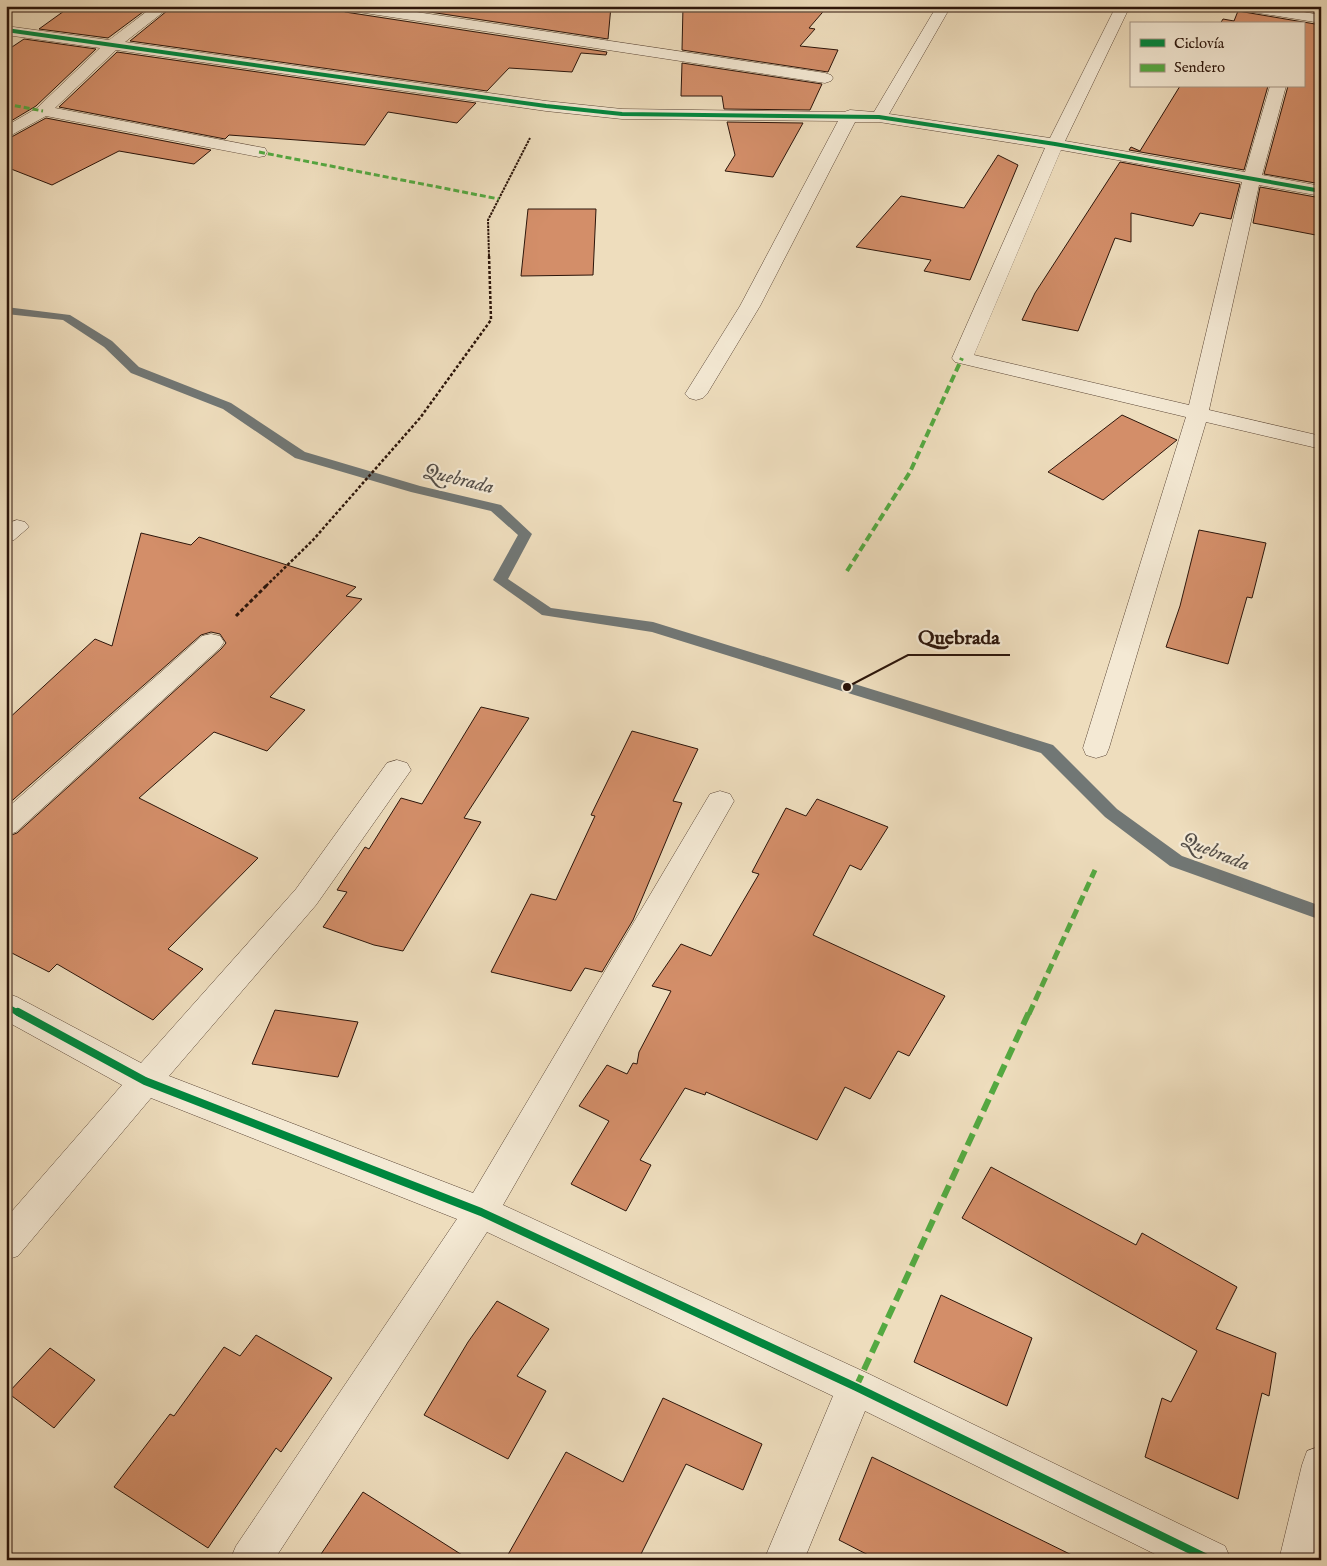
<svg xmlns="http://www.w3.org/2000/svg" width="1327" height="1566" font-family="'IM FELL English',serif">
  <rect width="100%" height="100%" fill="#eeddbd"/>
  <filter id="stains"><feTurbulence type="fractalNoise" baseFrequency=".004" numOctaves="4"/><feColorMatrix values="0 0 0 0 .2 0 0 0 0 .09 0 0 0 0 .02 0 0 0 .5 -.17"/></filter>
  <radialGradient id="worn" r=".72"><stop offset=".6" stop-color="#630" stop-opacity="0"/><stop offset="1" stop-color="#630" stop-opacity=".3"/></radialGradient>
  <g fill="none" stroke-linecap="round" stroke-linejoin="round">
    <path fill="#717775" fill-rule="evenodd" d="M 6,307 L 70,315 L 112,341 L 139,367 L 231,403 L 305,452 L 420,486 L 501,505 L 532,534 L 508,579 L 551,608 L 653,622 L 1053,745 L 1117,809 L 1182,856 L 1321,906 L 1321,920 L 1170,866 L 1105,817 L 1041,753 L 652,632 L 542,615 L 493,580 L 518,535 L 491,511 L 411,492 L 295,458 L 223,409 L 131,373 L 104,347 L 63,320 L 6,314 Z"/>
  </g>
  <path fill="#d38e69" stroke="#2c150a" d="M 71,6 L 151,6 L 108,38 L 39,29 Z
    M 173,6 L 336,6 L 345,12 L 607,52 L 606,55 L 581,53 L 572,72 L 509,68 L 487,91 L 130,41 Z
    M 390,6 L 611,6 L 608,39 Z
    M 683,6 L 828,6 L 809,28 L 815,29 L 800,46 L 838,50 L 828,72 L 682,50 Z
    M 1238,11 L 1321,25 L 1321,184 L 1264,174 L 1288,86 L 1303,86 L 1303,24 L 1220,24 L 1223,19 L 1234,21 Z
    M 24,39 L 96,49 L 36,106 L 6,124 L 6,51 Z
    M 117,52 L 476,103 L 457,123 L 388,112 L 365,145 L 229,135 L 225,139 L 59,107 Z
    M 682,63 L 822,84 L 810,110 L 724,109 L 722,96 L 681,96 Z
    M 1180,86 L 1268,86 L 1244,170 L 1129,150 L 1131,147 L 1140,151 Z
    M 46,118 L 211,150 L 194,164 L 119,151 L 52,185 L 6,167 L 6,140 Z
    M 727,122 L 803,123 L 773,177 L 725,171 L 735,155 Z
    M 998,155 L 1018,165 L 970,280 L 924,271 L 931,260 L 856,247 L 901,196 L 964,208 Z
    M 1120,162 L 1240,184 L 1231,219 L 1200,213 L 1193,226 L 1131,213 L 1131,242 L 1115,238 L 1078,331 L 1022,320 L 1035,293 Z
    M 1260,187 L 1321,198 L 1321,236 L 1253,223 Z
    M 528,209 L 596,209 L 593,275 L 521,276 Z
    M 1122,415 L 1177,440 L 1103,500 L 1048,472 Z
    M 1199,530 L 1266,543 L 1252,598 L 1247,597 L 1228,664 L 1166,647 L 1180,606 Z
    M 141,533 L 191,545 L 199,537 L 356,587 L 346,596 L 362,599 L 270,697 L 305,710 L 267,751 L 214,732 L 139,798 L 258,858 L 168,949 L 203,969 L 153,1020 L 57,964 L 49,972 L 6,950 L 6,837 L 17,833 L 221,649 L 226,643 L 220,634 L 211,632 L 201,635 L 6,806 L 6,721 L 95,639 L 112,646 Z
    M 481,707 L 529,718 L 464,818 L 481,822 L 403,951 L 374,945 L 323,927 L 347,892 L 337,890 L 365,847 L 369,849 L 401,798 L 422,804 Z
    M 632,731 L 698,749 L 673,801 L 682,803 L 633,920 L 602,972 L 585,968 L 571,991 L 491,972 L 531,894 L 556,900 L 595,816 L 591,815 Z
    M 817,799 L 888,827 L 861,870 L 850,865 L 813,935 L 945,996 L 909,1056 L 898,1051 L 870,1099 L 845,1087 L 817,1140 L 706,1092 L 705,1095 L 685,1088 L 640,1160 L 651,1165 L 626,1211 L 571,1184 L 609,1121 L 579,1106 L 607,1065 L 627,1074 L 633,1063 L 637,1064 L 639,1052 L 671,991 L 652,986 L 681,944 L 711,956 L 759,874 L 752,872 L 786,808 L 806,816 Z
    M 275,1010 L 358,1022 L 338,1077 L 252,1064 Z
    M 991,1167 L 1136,1245 L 1142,1233 L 1237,1287 L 1216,1329 L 1276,1353 L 1269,1396 L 1262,1393 L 1238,1499 L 1145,1457 L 1162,1398 L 1171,1402 L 1197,1351 L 962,1218 Z
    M 941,1295 L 1032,1338 L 1007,1406 L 914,1362 Z
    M 497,1301 L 549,1329 L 517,1376 L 546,1391 L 508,1459 L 424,1415 L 468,1342 Z
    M 256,1335 L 332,1378 L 281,1452 L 276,1448 L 208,1548 L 114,1487 L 170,1414 L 174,1416 L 224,1347 L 240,1356 Z
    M 50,1348 L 95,1380 L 54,1428 L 8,1393 Z
    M 663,1398 L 762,1444 L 743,1490 L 686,1464 L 638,1560 L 505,1560 L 566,1452 L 623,1482 Z
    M 872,1457 L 1082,1560 L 878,1560 L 839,1540 Z
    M 363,1492 L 470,1560 L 317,1560 Z"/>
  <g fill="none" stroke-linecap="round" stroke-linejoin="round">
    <g stroke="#5c4737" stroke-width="1">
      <path id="street" d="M 154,6 L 171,6 L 125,42 L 546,101 L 622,109 L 844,112 L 850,110 L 874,112 L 937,6 L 951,6 L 889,114 L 1050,138 L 1116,6 L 1130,6 L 1065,141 L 1245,172 L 1270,86 L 1286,86 L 1262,175 L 1321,186 L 1321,196 L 1259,185 L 1209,410 L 1321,436 L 1321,449 L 1206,422 L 1109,748 L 1106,755 L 1096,758 L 1086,755 L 1083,748 L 1186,417 L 955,362 L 952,358 L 1045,148 L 879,122 L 855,122 L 760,306 L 707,394 L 703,398 L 696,400 L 689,398 L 685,394 L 740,306 L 838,121 L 622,119 L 546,111 L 116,50 L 55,108 L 259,147 L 265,148 L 267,152 L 265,156 L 259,157 L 46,116 L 6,138 L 6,126 L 37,108 L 100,48 L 6,35 L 6,26 L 109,40 ZM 1061,150 L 1242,182 L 1189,405 L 974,355 Z
        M 338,6 L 376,6 L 825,73 L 831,75 L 833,78 L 831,81 L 825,83 L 345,10 Z
        M 1233,6 L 1269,6 L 1321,15 L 1321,23 L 1240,10 Z
        M 17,520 L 25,522 L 29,527 L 14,540 L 6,542 L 6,524 Z
        M 211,634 L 220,636 L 224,642 L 220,648 L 16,832 L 6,835 L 6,809 L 202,636 Z
        M 397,760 L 407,763 L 411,770 L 316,905 L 169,1076 L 473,1193 L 710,794 L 720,791 L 730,794 L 734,801 L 503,1205 L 869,1374 L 1225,1546 L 1231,1560 L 1167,1560 L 865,1411 L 804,1560 L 764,1560 L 833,1396 L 487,1232 L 274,1560 L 230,1560 L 236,1546 L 457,1219 L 151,1098 L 18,1256 L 6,1260 L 6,1218 L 122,1085 L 6,1021 L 6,993 L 17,997 L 141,1063 L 296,889 L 387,763 Z
        M 1321,1446 L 1319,1560 L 1279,1560 L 1302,1465 L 1307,1451 Z"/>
    </g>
    <path stroke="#2c150a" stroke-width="2" stroke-dasharray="2.5 1" stroke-linecap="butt" d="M 489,256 L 488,220 L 530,138"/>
    <path stroke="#2c150a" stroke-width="2.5" stroke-dasharray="3 2" stroke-linecap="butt" d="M 266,586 L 313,540 L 420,418 L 491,320 L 489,255"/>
    <path stroke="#2c150a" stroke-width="3" stroke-dasharray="4 2.5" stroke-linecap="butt" d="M 236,616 L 267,585"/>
    <use href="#street" fill="#f4e9d4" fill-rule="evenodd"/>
    <path stroke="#54a941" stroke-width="3" stroke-dasharray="6 3" stroke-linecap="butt" d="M 6,104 L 43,111
      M 259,152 L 499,199"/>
    <path stroke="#54a941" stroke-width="4" stroke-dasharray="8 4" stroke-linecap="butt" d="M 847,571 L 910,472 L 962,358"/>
    <path stroke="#54a941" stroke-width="5" stroke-dasharray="10 5" stroke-linecap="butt" d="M 1029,1014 L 1095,870"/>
    <path stroke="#54a941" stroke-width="6" stroke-dasharray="13 6" stroke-linecap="butt" d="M 856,1387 L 1029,1012"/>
    <g stroke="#f4e9d4" stroke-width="5.5">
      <path id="cycleway-far2" d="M 6,30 L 546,106 L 622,114 L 879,117 L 1055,144 L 1321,191"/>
    </g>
    <g stroke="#f4e9d4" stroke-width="9">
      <path id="cycleway-far1" d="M 6,1006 L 20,1014"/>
    </g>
    <g stroke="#f4e9d4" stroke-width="11">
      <path id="cycleway" d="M 18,1012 L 145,1081 L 481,1212 L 856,1387 L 1211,1560"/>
    </g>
    <use href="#cycleway-far2" stroke="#00873e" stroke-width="4"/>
    <use href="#cycleway-far1" stroke="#00873e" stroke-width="6"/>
    <use href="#cycleway" stroke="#00873e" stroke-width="8"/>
  </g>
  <g text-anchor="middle" stroke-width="4.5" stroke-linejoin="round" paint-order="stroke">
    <g font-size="20" font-style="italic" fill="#544e48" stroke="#f4e9d4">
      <text transform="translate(459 478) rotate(14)" y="7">Quebrada</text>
      <text transform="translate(1216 851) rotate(22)" y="7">Quebrada</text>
    </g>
  </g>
  <path fill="none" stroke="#2c150a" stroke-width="2" d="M847 687L908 655H1010"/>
  <circle fill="#2c150a" stroke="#f4e9d4" stroke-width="2" cx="847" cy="687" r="5"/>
  <g font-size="20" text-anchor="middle" font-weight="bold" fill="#2c150a" stroke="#f4e9d4" stroke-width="4.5" stroke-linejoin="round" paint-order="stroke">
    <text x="959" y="644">Quebrada</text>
  </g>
  <rect width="1327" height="1566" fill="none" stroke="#eeddbd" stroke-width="25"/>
  <rect x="8" y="8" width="1312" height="1551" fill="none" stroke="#2c150a" stroke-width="2.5"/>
  <rect x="12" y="12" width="1302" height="1541" fill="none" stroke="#2c150a"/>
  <rect x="1130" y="22" width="175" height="65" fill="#f4e9d4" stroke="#a49483"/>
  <rect x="1140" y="39" width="25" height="8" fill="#00873e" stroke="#a49483"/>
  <text x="1174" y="48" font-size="15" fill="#2c150a">Ciclovía</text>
  <rect x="1140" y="64" width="25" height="8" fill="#54a941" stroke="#a49483"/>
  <text x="1174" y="72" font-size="15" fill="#2c150a">Sendero</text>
  <rect width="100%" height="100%" filter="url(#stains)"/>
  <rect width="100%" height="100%" fill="url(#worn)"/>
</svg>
